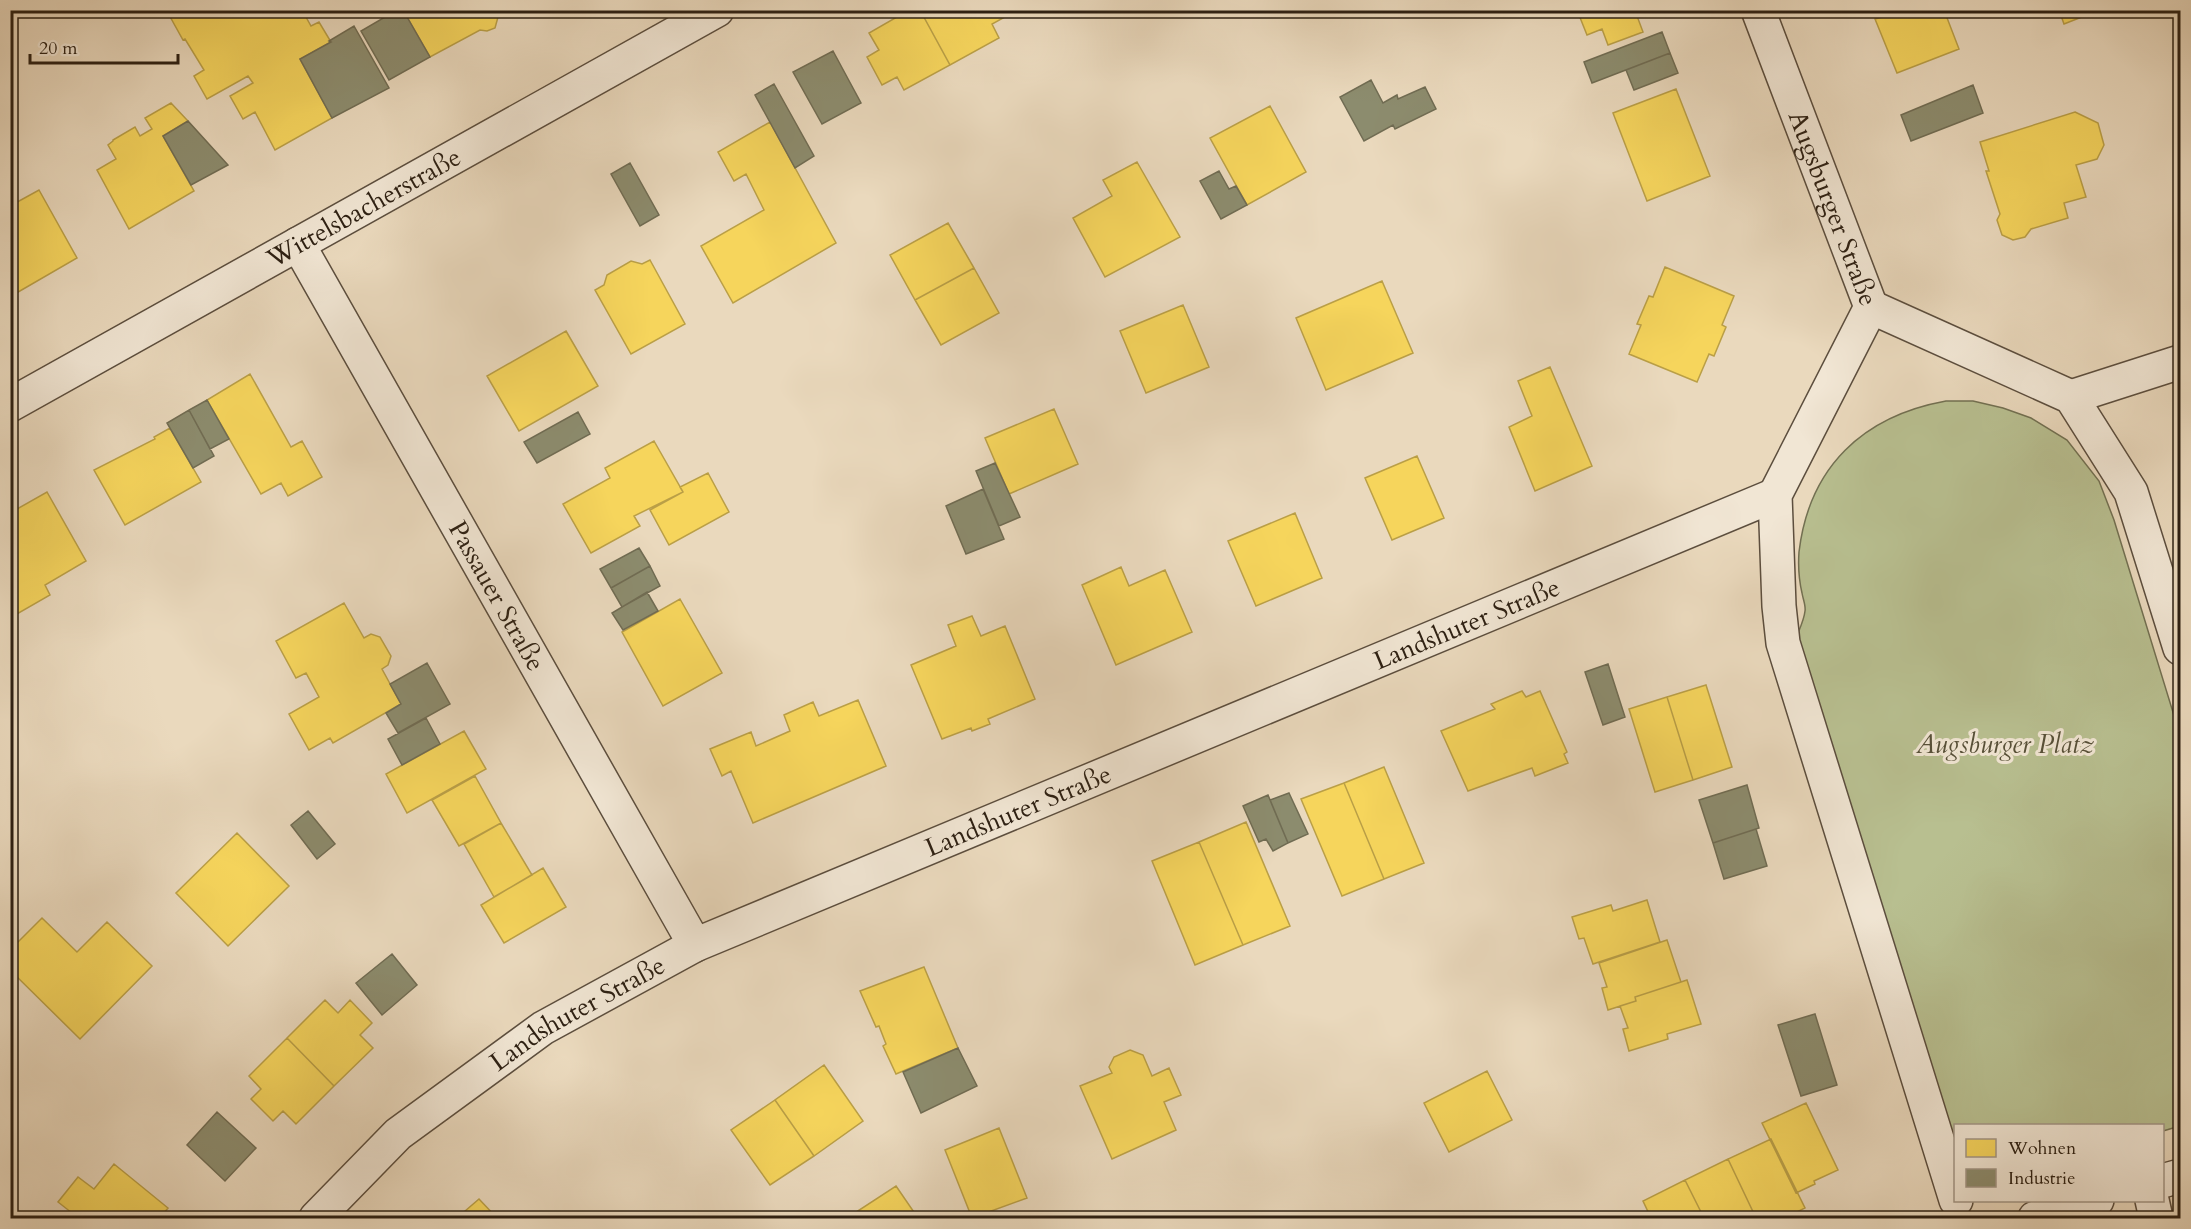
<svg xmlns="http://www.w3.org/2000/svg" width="2191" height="1229" font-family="Cardo,serif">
  <rect width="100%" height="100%" fill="#ead9bd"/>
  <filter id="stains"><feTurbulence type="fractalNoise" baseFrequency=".00333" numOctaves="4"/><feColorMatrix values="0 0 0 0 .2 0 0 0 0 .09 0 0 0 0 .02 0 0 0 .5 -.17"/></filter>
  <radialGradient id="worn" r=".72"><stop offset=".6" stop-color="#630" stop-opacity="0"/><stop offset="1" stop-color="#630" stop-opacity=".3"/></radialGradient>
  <path fill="#b8bf90" stroke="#727052" stroke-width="1.5" d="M 1946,401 L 1973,401 L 2003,408 L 2031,418 L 2067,440 L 2099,481 L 2114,520 L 2180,735 L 2180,1126 L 2163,1131 L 2162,1126 L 1956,1126 L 1955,1159 L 1795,641 C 1798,632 1804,621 1805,611 C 1806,606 1803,599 1802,593 C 1799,580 1798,566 1799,552 C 1809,467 1863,416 1946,401 Z"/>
  <path fill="#f6d55c" stroke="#ba9f46" stroke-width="1.5" d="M 172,10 L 206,10 L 208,15 L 216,10 L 302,10 L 311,26 L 319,22 L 331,42 L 300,59 L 332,118 L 275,150 L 255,112 L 243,119 L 230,96 L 253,83 L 248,76 L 207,99 L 194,76 L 204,70 L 185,39 L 183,40 L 168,13 Z
    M 403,10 L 494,10 L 498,17 L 495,28 L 487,31 L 480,30 L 430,57 Z
    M 909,10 L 920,10 L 950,65 L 904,90 L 897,77 L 882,85 L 867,57 L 879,50 L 869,33 Z
    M 920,10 L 1002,10 L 1005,17 L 992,24 L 999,38 L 950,65 Z
    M 1577,10 L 1650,10 L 1637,16 L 1643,32 L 1608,45 L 1602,29 L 1587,35 Z
    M 1883,10 L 1944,10 L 1959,49 L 1897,73 L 1875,19 L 1886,16 Z
    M 2059,10 L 2091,10 L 2092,13 L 2064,24 Z
    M 1676,89 L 1710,176 L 1647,201 L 1613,113 Z
    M 171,103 L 188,121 L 163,136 L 194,191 L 129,229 L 97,170 L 116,159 L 108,145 L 113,141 L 113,140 L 135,127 L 140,136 L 152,129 L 145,118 Z
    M 1270,106 L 1306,172 L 1247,205 L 1210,138 Z
    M 2075,112 L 2098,123 L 2104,145 L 2097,159 L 2076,165 L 2086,197 L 2064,203 L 2068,218 L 2031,229 L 2025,237 L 2013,240 L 2002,235 L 1997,220 L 2000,214 L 1986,171 L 1989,171 L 1980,142 Z
    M 770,122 L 836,243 L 733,303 L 701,246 L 764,210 L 746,174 L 734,181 L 718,152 Z
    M 1137,162 L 1180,237 L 1105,277 L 1073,218 L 1112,196 L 1103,180 Z
    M 39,190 L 77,258 L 13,295 L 10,292 L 10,206 Z
    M 948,223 L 974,268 L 915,300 L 890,255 Z
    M 650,260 L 685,324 L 631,354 L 595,290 L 604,285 L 607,275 L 631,261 L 642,264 Z
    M 1665,267 L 1734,296 L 1722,325 L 1726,327 L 1714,356 L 1709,354 L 1697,382 L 1629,354 L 1641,325 L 1637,324 L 1649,296 L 1653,297 Z
    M 974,268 L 999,313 L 941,345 L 915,300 Z
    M 1382,281 L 1413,353 L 1326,390 L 1296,318 Z
    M 1183,305 L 1209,367 L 1146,393 L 1120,331 Z
    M 566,331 L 598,386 L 519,431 L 487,376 Z
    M 1550,367 L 1592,466 L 1535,491 L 1509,427 L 1532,416 L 1518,381 Z
    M 250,374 L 291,447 L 302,441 L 322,477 L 288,496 L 281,483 L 261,494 L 207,400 Z
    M 1054,409 L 1078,464 L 1009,494 L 985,438 Z
    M 170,428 L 201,482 L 125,525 L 94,470 L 155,439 L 154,437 Z
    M 654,441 L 683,492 L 634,516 L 640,526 L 591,553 L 563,504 L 610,478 L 605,468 Z
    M 1417,456 L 1444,518 L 1392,540 L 1365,478 Z
    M 708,473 L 729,512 L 669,545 L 650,510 L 683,492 L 680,487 Z
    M 47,492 L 86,561 L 45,585 L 50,595 L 10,618 L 10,513 Z
    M 1295,513 L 1322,578 L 1256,606 L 1228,541 Z
    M 1121,567 L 1129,586 L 1165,570 L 1192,632 L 1116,665 L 1082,585 Z
    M 680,599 L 722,673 L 663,706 L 622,632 Z
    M 344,603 L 364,638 L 371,634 L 380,637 L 391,656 L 388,665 L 382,669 L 401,704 L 333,743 L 330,738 L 309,750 L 289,714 L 319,697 L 306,673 L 296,678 L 276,641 Z
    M 972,616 L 981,636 L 1005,626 L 1035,699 L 988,719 L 990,724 L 972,731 L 971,728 L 942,739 L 911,665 L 956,646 L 948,625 Z
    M 1706,685 L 1732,767 L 1693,780 L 1667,697 Z
    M 1522,691 L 1526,697 L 1540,691 L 1567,752 L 1564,754 L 1568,763 L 1535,776 L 1532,768 L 1468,791 L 1441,731 L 1495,709 L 1491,704 Z
    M 1667,697 L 1693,780 L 1655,792 L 1629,709 Z
    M 858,700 L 886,766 L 753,823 L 731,771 L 722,776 L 710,749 L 751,732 L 756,746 L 790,731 L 784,715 L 813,702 L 819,716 Z
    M 464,731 L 486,769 L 407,813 L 386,774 Z
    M 1384,767 L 1424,863 L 1384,879 L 1344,783 Z
    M 475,776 L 501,823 L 459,846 L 432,800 Z
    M 1344,783 L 1384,879 L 1342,896 L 1301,799 Z
    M 1246,822 L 1290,926 L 1243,945 L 1199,842 Z
    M 501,823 L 532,875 L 494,897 L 464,844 Z
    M 237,833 L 289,886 L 228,946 L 176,893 Z
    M 1199,842 L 1243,945 L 1195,965 L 1152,861 Z
    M 543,868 L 566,907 L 504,943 L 481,905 Z
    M 1647,900 L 1660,942 L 1593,964 L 1584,938 L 1579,939 L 1572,917 L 1611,905 L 1613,911 Z
    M 42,918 L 77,952 L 107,922 L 152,966 L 80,1039 L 10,970 L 10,950 Z
    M 1667,940 L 1681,982 L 1635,997 L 1636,1001 L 1608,1010 L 1602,988 L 1607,987 L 1599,963 Z
    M 924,967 L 958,1048 L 896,1074 L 883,1046 L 886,1044 L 879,1026 L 876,1027 L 860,991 Z
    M 1687,980 L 1701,1024 L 1667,1034 L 1668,1039 L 1629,1051 L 1623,1029 L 1628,1028 L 1620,1006 L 1636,1001 L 1635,997 Z
    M 325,1000 L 338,1013 L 350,1000 L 372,1023 L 360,1035 L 373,1048 L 334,1086 L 287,1038 Z
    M 287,1038 L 334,1086 L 296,1124 L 283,1111 L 273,1121 L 251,1099 L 261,1089 L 249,1076 Z
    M 1130,1050 L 1143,1055 L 1152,1076 L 1169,1068 L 1181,1095 L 1164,1102 L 1176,1130 L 1112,1159 L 1080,1086 L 1112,1073 L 1109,1067 L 1114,1057 Z
    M 824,1065 L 863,1121 L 814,1156 L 775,1100 Z
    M 1487,1071 L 1512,1120 L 1449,1152 L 1424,1103 Z
    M 775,1100 L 814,1156 L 770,1185 L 731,1130 Z
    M 1806,1103 L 1838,1170 L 1814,1181 L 1815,1184 L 1796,1193 L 1762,1123 Z
    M 999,1128 L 1027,1198 L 972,1218 L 945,1150 Z
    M 1771,1139 L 1805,1208 L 1785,1218 L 1784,1216 L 1778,1218 L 1756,1218 L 1728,1159 Z
    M 1728,1159 L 1756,1218 L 1704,1218 L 1685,1180 Z
    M 114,1164 L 168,1208 L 160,1218 L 68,1218 L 72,1213 L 58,1202 L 78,1177 L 94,1189 Z
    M 1685,1180 L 1704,1218 L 1651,1218 L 1643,1201 Z
    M 896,1186 L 918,1218 L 847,1218 Z
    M 479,1199 L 497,1218 L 457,1218 Z"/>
  <path fill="#8c8c6e" stroke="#706c53" stroke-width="1.5" d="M 397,10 L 403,10 L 430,57 L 389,80 L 361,31 Z
    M 354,26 L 389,88 L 332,118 L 300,59 L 331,42 L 329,41 Z
    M 1662,32 L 1670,53 L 1592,83 L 1584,62 Z
    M 833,51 L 861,103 L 822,124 L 793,72 Z
    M 1670,53 L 1678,73 L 1634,90 L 1626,70 Z
    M 1371,80 L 1383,103 L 1397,95 L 1398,99 L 1425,87 L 1436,109 L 1395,129 L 1393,125 L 1364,141 L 1340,97 Z
    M 774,84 L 814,156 L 795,168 L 755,95 Z
    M 1973,85 L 1983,113 L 1911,141 L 1901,115 Z
    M 188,121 L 228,165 L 191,185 L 163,136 Z
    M 630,163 L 659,215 L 640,226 L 611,174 Z
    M 1219,171 L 1229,189 L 1236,186 L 1247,205 L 1221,219 L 1200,181 Z
    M 207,400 L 229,439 L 210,449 L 189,410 Z
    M 189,410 L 214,456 L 193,468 L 167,423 Z
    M 578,412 L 590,434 L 537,463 L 524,442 Z
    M 995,463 L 1020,517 L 999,526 L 976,471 Z
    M 983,489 L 1004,539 L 966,554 L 946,506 Z
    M 639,548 L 650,566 L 611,588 L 600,569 Z
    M 650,566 L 660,586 L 622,607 L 611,588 Z
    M 647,592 L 658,611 L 623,630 L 612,613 Z
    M 427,663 L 450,704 L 398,733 L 386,713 L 401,704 L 390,684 Z
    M 1608,664 L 1625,717 L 1603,725 L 1585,672 Z
    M 426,718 L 440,744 L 402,765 L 388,739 Z
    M 1747,785 L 1759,828 L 1713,843 L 1699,800 Z
    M 1289,793 L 1308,834 L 1288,843 L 1270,800 Z
    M 1268,795 L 1288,843 L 1273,851 L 1266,839 L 1259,842 L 1243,806 Z
    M 308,811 L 335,844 L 317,859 L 291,825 Z
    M 1756,829 L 1767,866 L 1724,879 L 1713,843 Z
    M 392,954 L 417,985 L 382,1015 L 356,983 Z
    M 1815,1014 L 1837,1085 L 1801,1096 L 1778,1025 Z
    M 958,1048 L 977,1086 L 921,1113 L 903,1072 Z
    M 217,1112 L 256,1148 L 225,1181 L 187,1145 Z"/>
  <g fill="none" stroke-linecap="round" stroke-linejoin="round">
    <g stroke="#5c4e3e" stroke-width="36">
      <g id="minor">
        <path id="s1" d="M 1758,10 L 1871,307 L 1775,495 L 1779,606 L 1783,643 L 1956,1200"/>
        <path id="s2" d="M 298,244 L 695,945"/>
        <path d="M 1871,307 L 2071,397 L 2131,492 L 2180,648"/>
        <path d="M 2071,397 L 2180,362"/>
        <path id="s3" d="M 10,405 L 717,10"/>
        <path d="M 2162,1181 L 2180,1176"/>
        <path d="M 2152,1200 L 2156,1218"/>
        <path id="s4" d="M 316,1218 L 398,1134 L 543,1028 L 695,945 L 1775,495"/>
        <path d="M 2035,1218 L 2097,1200"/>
      </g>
    </g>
    <use href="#minor" stroke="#f1e6d4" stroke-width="33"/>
  </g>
  <g text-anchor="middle" stroke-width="6" stroke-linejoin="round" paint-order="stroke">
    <g font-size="26" fill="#2d2013" stroke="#f1e6d4">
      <text dy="9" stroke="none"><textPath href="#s1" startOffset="212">Augsburger Straße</textPath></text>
      <text dy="9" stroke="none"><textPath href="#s3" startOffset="405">Wittelsbacherstraße</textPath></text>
      <text dy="9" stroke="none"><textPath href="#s2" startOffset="404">Passauer Straße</textPath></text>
      <text dy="9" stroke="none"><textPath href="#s4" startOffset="1306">Landshuter Straße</textPath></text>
      <text dy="9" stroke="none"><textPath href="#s4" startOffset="820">Landshuter Straße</textPath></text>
      <text dy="9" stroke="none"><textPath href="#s4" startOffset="334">Landshuter Straße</textPath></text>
    </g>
    <g font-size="26" font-style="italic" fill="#575038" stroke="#f1e6d4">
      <text x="2005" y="753">Augsburger Platz</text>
    </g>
  </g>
  <rect width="2191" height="1229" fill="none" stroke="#ead9bd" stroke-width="36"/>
  <rect x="12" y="12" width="2167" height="1205" fill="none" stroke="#2d2013" stroke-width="3"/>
  <rect x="18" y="18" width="2155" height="1193" fill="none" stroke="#2d2013" stroke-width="1.5"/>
  <rect x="1954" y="1124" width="210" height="78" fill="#f1e6d4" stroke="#a39787" stroke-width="1.5"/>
  <rect x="1966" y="1139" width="30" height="18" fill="#f6d55c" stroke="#a39787" stroke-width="1.5"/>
  <text x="2008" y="1154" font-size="18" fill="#2d2013">Wohnen</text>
  <rect x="1966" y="1169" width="30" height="18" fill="#8c8c6e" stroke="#a39787" stroke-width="1.5"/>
  <text x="2008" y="1184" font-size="18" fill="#2d2013">Industrie</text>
  <path d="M30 54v9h148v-9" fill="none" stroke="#2d2013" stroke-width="3"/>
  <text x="39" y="54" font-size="18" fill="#2d2013" stroke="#f1e6d4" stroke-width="4.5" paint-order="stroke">20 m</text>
  <rect width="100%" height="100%" filter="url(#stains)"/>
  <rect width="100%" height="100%" fill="url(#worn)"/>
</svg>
